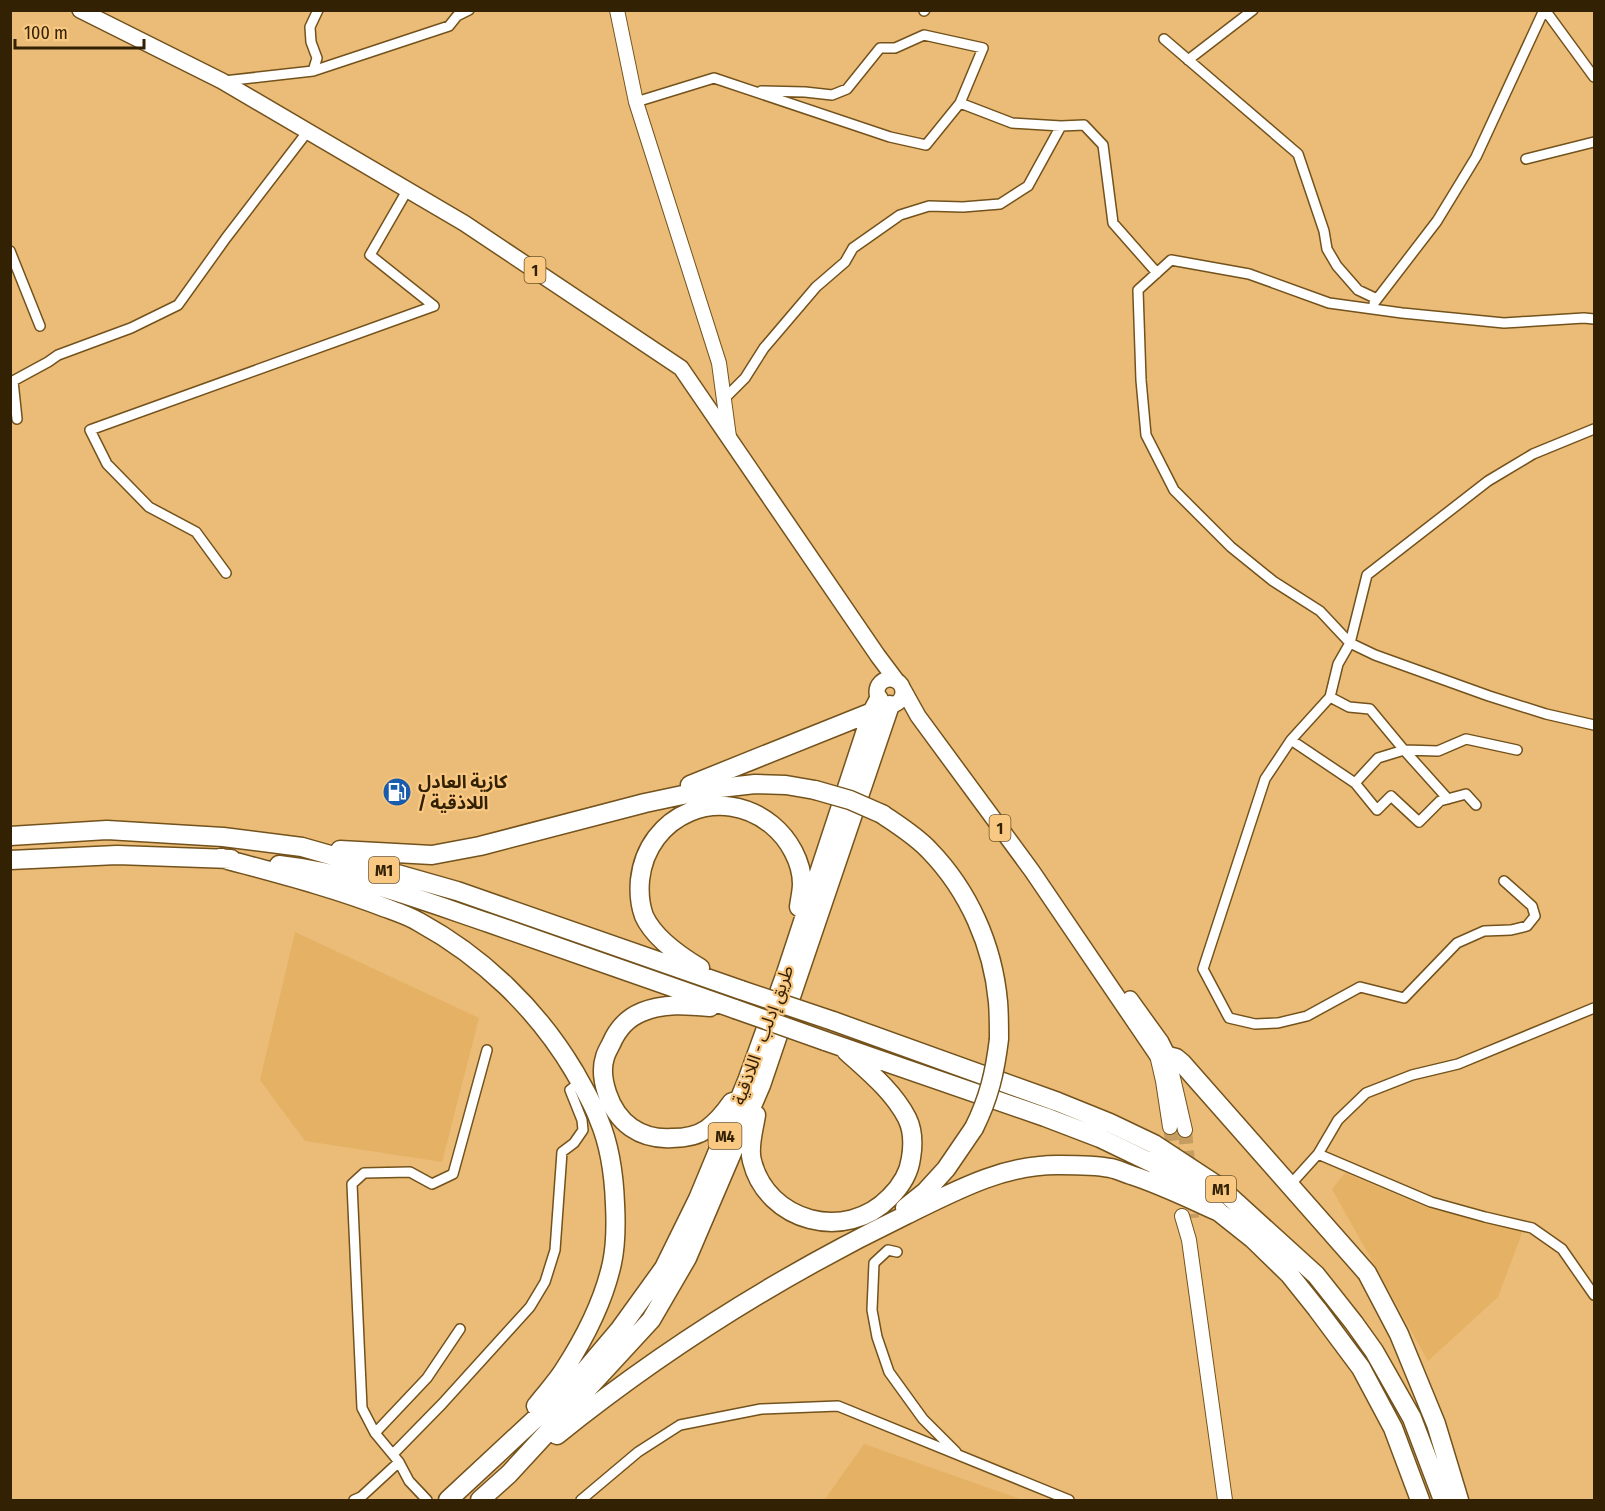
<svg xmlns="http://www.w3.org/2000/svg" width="1605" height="1511" font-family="'Fira Sans Condensed','Noto Sans Arabic',sans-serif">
  <rect width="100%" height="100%" fill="#ebbc77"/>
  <path fill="#e5b164" d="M 295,932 L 479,1018 L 442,1162 L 305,1141 L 260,1080 Z
    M 1345,1173 L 1428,1208 L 1523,1230 L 1498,1297 L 1428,1361 L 1332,1189 Z
    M 864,1444 L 1023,1500 L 827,1500 L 825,1499 Z"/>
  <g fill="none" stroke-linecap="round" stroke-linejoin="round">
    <path stroke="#c69d60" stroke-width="14" stroke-dasharray="14 7" stroke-linecap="butt" d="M 1170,1127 L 1175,1163
      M 1185,1130 L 1189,1174
      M 1190,1193 L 1192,1218"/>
    <g stroke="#73521c" stroke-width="12">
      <path id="street" d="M 1545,10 L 1594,77
        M 924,11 L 925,10
        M 1164,39 L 1298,154 L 1324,231 L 1327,249 L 1337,266 L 1358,290 L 1377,299
        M 1188,60 L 1253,10
        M 313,71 L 317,58 L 311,42 L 310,27 L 318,10
        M 224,81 L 313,71 L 449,26 L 457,16 L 469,10
        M 761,91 L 805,92 L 832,95 L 847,89 L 880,48 L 895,48 L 924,35 L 983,48 L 960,103
        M 636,102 L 714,78 L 890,137 L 926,145 L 960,103 L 1012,123 L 1061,126
        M 1526,159 L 1594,142
        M 10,251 L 40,326
        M 1374,303 L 1437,221 L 1476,157 L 1544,10
        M 1594,319 L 1584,318 L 1504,323 L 1402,313 L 1329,303 L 1249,274 L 1171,260 L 1138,290 L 1141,380 L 1146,435 L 1174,490 L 1231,547 L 1273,581 L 1320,611 L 1350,643 L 1375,655 L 1489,696 L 1546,714 L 1594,725
        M 724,399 L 745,378 L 764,348 L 816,287 L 845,262 L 853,248 L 900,215 L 929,206 L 963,207 L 1000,204 L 1028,186 L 1061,126 L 1084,125 L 1103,145 L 1113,223 L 1157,273
        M 17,419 L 13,381 L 48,362 L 58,355 L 131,328 L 178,305 L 226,238 L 308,131
        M 226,573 L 196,532 L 149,507 L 107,464 L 90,430 L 434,306 L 370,255 L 408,189
        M 1330,697 L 1349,707 L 1370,709 L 1404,750 L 1448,799
        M 1291,740 L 1355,783 L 1377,810 L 1391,796 L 1419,822 L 1440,801 L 1466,794 L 1476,805
        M 1355,783 L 1378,758 L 1404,750 L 1438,751 L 1466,739 L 1517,750
        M 1504,881 L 1532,906 L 1535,916 L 1527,926 L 1511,930 L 1484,931 L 1457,943 L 1404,998 L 1360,987 L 1307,1016 L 1278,1023 L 1255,1024 L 1229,1018 L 1203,969 L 1265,779 L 1291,740 L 1330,697 L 1338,664 L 1350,643 L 1367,575 L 1488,481 L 1533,454 L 1594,429
        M 1318,1154 L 1431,1202 L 1485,1217 L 1532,1228 L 1562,1249 L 1594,1295
        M 1290,1185 L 1318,1154 L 1338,1120 L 1366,1093 L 1412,1075 L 1458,1064 L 1594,1008
        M 897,1252 L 888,1250 L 874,1263 L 872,1310 L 877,1337 L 889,1372 L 923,1419 L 956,1452
        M 375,1433 L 427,1378 L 460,1329
        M 393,1454 L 442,1404 L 530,1307 L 545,1282 L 555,1250 L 562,1152 L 574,1143 L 583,1130 L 582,1120 L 570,1090 L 580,1082
        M 354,1500 L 361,1497 L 399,1462
        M 427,1500 L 409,1481 L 399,1462 L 375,1433 L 362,1408 L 352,1184 L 364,1173 L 410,1172 L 432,1184 L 453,1174 L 487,1050
        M 581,1500 L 638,1452 L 680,1425 L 761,1409 L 838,1406 L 1069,1500"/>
    </g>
    <g stroke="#73521c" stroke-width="16">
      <path id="secondary" d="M 617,10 L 636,102 L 719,363 L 729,437
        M 1157,1055 L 1163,1081 L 1170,1127
        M 1168,1056 L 1185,1130
        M 1182,1216 L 1189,1240 L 1225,1500"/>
    </g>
    <g stroke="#73521c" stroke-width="18">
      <path id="primary" d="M 80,10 L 222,81 L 464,223 L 681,368 L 878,656 L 896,680
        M877 692a13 13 0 1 1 26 0a13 13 0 1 1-26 0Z
        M 903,689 L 918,716 L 1032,871 L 1157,1055 L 1168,1056
        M 1130,999 L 1161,1042 L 1168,1056"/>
    </g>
    <g stroke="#73521c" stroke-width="21">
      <path id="highway" d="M 690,785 L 872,712
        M 882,814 C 898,825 916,836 929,850 C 969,891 993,946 998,1002 C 999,1014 999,1027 999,1039
        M 10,836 L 107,830 L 223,837 L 302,847 L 457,891 L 741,990
        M 340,850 L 432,855 L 480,846 L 645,803 L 711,789 L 755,784 L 786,785 L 815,790
        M 221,858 C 276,873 332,887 386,908 C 397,912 409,916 419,922 C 483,957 537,1009 574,1071 C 583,1087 593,1103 599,1120 C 610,1146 614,1176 615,1204 C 616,1223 616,1244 612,1263 C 604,1300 584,1339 564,1370 C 556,1383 545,1394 536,1406
        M 10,860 L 117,855 L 231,859
        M 279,865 C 351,873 421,900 489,923 C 571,952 653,980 735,1009
        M 700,968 C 680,956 654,938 644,916 C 640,905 639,891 640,880 C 647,814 721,783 772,825 C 789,839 802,862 802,884 C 802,891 800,899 799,907
        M 710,1007 C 687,1005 663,1003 642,1012 C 627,1018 617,1030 611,1044 C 609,1048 606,1053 605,1057 C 601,1069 603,1081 607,1093 C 617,1123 640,1140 672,1138 C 685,1138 697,1136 707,1129 C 717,1122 725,1112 732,1102
        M 833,1021 L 1058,1102 L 1110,1123 L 1154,1144 L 1218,1186 L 1316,1275 L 1354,1323 L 1374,1351 L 1412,1418 L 1443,1500
        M 825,1041 L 1045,1117 L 1100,1138 L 1154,1164 L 1201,1196 L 1219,1212 L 1253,1239 L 1289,1274 L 1317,1309 L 1361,1368 L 1393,1428 L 1420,1500
        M 1168,1056 L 1176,1058 L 1182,1063 L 1367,1273 L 1399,1334 L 1436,1424 L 1459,1500
        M 756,1115 C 754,1129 748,1147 752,1161 C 767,1222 846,1243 890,1197 C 901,1186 909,1174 911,1158 C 913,1146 913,1130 907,1118 C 893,1091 868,1071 846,1051
        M 905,1208 L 925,1192 L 946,1169 L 974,1128
        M 557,1435 C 664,1349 782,1275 906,1215 C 955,1191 1004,1164 1060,1165 C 1075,1165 1095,1165 1110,1168 C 1117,1169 1124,1173 1131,1175 C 1162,1185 1190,1199 1219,1212
        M 448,1500 L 576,1381 L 620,1329 L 664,1268 L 698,1199 L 747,1081 L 786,973 L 872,712 L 879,699
        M 480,1500 L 509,1474 L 651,1320 L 687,1258 L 761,1085 L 890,705"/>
    </g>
    <use href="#street" stroke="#fff" stroke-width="9"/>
    <use href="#secondary" stroke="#fff" stroke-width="14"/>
    <use href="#primary" stroke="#fff" stroke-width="15"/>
    <use href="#highway" stroke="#fff" stroke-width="18"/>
    <g stroke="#73521c" stroke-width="21" stroke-linecap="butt">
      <path id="highway-bridge" d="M 815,790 L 850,800 L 882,814
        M 741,990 L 833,1021
        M 735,1009 L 825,1041
        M 974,1128 C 989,1098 995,1072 999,1039"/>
    </g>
    <use href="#highway-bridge" stroke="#fff" stroke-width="18"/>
  </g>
  <defs>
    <g id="fuel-disc" transform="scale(1.5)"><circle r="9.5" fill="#195bac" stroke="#f9c983"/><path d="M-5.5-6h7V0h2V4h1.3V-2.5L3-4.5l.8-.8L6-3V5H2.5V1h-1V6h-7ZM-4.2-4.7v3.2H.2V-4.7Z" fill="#fff"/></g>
  </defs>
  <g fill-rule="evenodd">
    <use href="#fuel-disc" x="397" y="792"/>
  </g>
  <g text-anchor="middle" stroke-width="4.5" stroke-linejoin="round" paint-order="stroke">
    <g fill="#f9c983" stroke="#6e532a" stroke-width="1.5">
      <rect x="524.5" y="257" width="21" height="26" rx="4.5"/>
      <rect x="989.5" y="815" width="21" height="26" rx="4.5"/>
      <rect x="369" y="857" width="30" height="26" rx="4.5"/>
      <rect x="708.5" y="1123" width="33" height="26" rx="4.5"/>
      <rect x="1206" y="1176" width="30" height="26" rx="4.5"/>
    </g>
    <g font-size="16" font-weight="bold" fill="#332104">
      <text x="535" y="276">1</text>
      <text x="1000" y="834">1</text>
      <text x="384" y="876">M1</text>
      <text x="725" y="1142">M4</text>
      <text x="1221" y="1195">M1</text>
    </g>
    <g font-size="18" font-weight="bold" fill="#332104" stroke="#f9c983" text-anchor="start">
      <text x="418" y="788">كازية العادل<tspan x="418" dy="21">/ اللاذقية</tspan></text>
    </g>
    <g font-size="18" fill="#332104" stroke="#f9c983">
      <text transform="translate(763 1035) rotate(-70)" y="6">طريق إدلب - اللاذقية</text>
    </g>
  </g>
  <rect width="1605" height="1511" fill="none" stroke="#332104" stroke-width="24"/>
  <path d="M15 39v9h129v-9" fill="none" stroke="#332104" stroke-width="3"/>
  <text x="24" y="39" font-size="18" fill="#332104" stroke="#f9c983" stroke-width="4.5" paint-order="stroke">100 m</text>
</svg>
